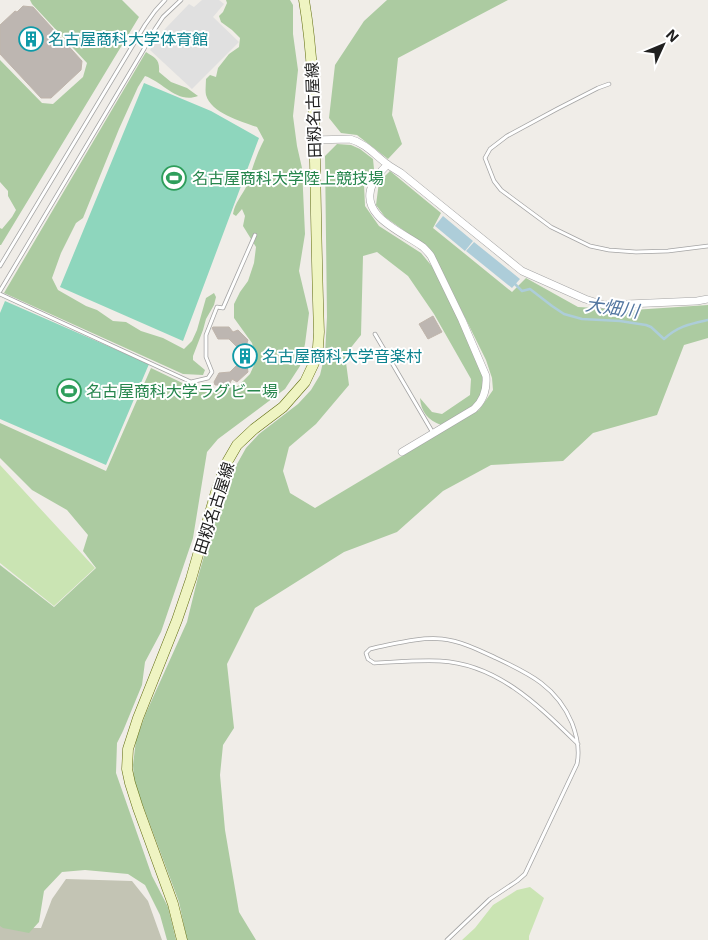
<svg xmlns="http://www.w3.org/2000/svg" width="708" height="940" font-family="Inter,'Noto Sans JP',sans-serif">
  <rect width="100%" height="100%" fill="#f0ede8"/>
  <path fill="#c3c4b4" d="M 66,879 L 132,881 L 148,901 L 162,940 L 0,940 L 0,903 L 22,928 L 41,928 L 52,899 Z"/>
  <path fill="#cae4b3" d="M 0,465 L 95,568 L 54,606 L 0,563 Z
    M 530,887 L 544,898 L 529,936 L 529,940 L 462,940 L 475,928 L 493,905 L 517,890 Z"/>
  <path fill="#accba1" d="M 30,0 L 122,0 L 139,17 L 1,245 L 0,245 L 0,228 L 2,229 L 12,217 L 16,210 L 8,196 L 8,191 L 0,182 L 0,60 L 42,103 L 53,104 L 83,77 L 87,63 L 32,4 Z
    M 226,0 L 290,0 L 293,5 L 293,34 L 298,70 L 293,116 L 297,146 L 302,168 L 305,234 L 299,271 L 309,313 L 305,344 L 300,366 L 285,389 L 218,439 L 207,452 L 193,538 L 161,632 L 145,662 L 142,685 L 123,731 L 117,743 L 116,773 L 152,876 L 168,907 L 176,940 L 167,940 L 160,915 L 145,885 L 128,874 L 85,870 L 62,872 L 44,891 L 39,922 L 29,933 L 3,928 L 0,926 L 0,565 L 54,607 L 96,568 L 83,551 L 88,535 L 67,510 L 32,490 L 0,458 L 0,423 L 106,471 L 151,368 L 195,389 L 214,390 L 238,386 L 250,374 L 255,363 L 255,354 L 252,343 L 234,318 L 234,304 L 240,292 L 248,281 L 254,263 L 256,247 L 243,226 L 245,216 L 242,209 L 236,216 L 233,214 C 235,202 242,196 247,185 C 252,170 256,155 264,140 L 257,127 C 242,122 211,113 206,95 C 205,90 206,84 206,79 L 210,75 L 216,77 L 218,68 L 229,54 L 239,47 L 240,38 L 232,30 L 221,22 L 219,16 L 223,12 L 227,3 Z
    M 387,0 L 508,0 L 398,58 L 392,115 L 402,144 L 388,159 L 357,135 L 341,133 L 329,118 L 335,65 L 364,21 Z
    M 146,52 C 155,58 160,59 159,72 L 171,82 L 187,88 L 198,96 C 177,104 163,82 145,76 L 138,87 L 119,129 L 83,218 L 76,223 L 61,253 L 52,278 L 58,290 L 86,306 L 97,310 L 113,321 L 126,322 L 141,331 L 163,338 L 184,349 L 192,341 L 197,330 L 206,298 L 214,293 L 216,297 L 214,305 L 206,319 L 203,330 L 193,356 L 193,360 L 205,370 L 203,375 L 183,374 L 4,293 Z
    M 337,144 L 351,145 L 360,149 L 373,159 L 374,169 L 364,185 L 365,206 L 379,226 L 421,253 L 435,270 L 483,373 L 483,391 L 475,406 L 441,425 C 428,420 421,412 420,398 L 432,412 L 442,414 L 470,395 L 471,379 L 434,314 L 408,276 L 377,252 L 363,256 L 361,335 L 345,355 L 349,385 L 316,424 L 289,447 L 283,471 L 290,493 L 315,508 L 479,410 L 493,390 L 492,378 L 486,360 L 434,255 L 420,242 L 385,217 L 376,205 L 379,182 L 390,171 L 441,213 L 433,228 L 512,292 L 526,278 L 578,307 L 633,310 L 708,305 L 708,338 L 684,345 L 657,415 L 593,433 L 563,461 L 491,465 L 443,491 L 397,532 L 344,552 L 255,608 L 227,664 L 234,728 L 223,745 L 220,775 L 225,830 L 239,912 L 256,940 L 187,940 L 179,902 L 139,795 L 134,779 L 133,765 L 136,740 L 146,713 L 187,622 L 198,577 L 217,511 L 221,507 L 232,473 L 246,448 L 259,434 L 298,404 L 311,390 L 320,375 L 325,354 L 327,317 L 325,156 Z"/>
  <path fill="#8ed6bd" d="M 144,83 L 211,111 L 259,138 L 183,341 L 60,287 Z
    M 5,301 L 149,364 L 106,465 L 0,419 L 0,313 Z"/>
  <path fill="#e0e0e0" d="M 202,0 L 219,0 L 224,4 L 213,17 L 239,42 L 192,89 L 150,50 L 165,29 L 189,4 L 194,7 Z"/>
  <path fill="#adcdd9" d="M 443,216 L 473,241 L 465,251 L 435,226 Z
    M 474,242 L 520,279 L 512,288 L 466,251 Z"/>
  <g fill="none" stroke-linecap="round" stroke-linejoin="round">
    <path stroke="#adcdd9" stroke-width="2.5" d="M 515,284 L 522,291 L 530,289 L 552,306 L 564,314 L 582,319 L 620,321 L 646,325 L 651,327 L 664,339 C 678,326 690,324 708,320"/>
  </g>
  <path fill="#bdb6b1" stroke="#c0b5ab" d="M 23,6 L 33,7 L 82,61 L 81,70 L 51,98 L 41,98 L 0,54 L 0,25 L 15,11 L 17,12 Z
    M 433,316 L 442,332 L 428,339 L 419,324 Z
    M 213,327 L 229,327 L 233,332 L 238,330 L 248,340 L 246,346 L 252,349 L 252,363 L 247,365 L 248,372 L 237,382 L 232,379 L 229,385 L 215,385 L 214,382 L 219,373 L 230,372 L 239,363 L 239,349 L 229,339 L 218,339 L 212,328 Z"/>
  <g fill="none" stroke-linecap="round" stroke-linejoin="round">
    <g stroke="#a4a4a4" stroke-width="4.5">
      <path id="lane" d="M 609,84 L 598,88 L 557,109 L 507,136 L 490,149 L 485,158 L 494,181 L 501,190 L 551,227 L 590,246 L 609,250 L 636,252 L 668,251 L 708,246
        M 0,266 L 145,25 L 155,11 L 165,0
        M 0,291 L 144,49 L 155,29 L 163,17 L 181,0
        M 0,294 L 191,382 L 208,378 L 212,372 L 206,357 L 206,335 L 217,307 L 223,308 L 255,235
        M 375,334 L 433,433
        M 447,940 L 490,899 L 517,881 L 525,874 L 577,764 C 580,750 577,736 572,723 C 557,687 530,674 496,658 C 479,650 461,641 442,639 C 421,637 398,643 378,647 L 370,649 L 366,653 L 368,659 L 374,663 C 396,662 418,660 440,661 C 498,664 539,706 578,744"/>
    </g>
    <g stroke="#a4a4a4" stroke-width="8">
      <path id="street" d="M 314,140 L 350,139 C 365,143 375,155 387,164 C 391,167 396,170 401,173 L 522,271 L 585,299 L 604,305 L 697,301 L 708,299
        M 387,165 C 382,170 376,176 373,183 C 357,216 403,232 423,247 C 426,250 429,253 431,256 L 462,320 L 486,376 C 487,389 484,400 474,409 L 402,452"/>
    </g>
    <g stroke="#616e10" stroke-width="11">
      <path id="secondary" d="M 182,940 L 173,904 L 138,808 L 130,783 L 127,769 L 128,749 L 138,718 L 177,620 L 191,579 L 216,492 L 226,464 L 237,445 L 254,429 L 283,407 L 305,382 L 314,363 L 318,347 L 319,332 C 317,275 316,217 315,160 C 314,106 313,53 304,0"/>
    </g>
    <use href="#lane" stroke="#fff" stroke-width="3"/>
    <use href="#street" stroke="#fff" stroke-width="7"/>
    <use href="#secondary" stroke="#eff4c2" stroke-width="10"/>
  </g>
  <defs>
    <g id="building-ring" transform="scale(1.25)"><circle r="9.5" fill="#fff" stroke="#0f9aa8" stroke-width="1.5"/><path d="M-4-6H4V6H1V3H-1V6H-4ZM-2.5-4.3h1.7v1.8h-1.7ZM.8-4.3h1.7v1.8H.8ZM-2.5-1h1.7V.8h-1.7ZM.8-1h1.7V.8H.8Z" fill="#0f9aa8"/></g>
    <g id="stadium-ring" transform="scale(1.25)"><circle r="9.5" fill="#fff" stroke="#2e9e5b" stroke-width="1.5"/><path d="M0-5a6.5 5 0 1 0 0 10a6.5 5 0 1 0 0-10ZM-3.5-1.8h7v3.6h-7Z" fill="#2e9e5b"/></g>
  </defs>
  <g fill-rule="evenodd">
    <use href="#building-ring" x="31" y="39"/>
    <use href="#stadium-ring" x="174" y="178"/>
    <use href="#building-ring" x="245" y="356"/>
    <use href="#stadium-ring" x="69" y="391"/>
  </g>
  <g text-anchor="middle" stroke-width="4" stroke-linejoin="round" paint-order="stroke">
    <g font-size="16" fill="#0d838f" stroke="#fff" text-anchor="start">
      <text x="48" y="45">名古屋商科大学体育館</text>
      <text x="262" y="362">名古屋商科大学音楽村</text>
    </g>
    <g font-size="16" fill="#202020" stroke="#fff">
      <text transform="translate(313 110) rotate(-92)" y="6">田籾名古屋線</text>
      <text transform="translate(214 508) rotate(-72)" y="6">田籾名古屋線</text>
    </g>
    <g font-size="16" fill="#27864d" stroke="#fff" text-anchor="start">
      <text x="192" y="184">名古屋商科大学陸上競技場</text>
      <text x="86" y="397">名古屋商科大学ラグビー場</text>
    </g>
    <g font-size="18" font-style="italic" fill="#5376a0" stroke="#fff">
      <text transform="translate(612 308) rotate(8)" y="6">大畑川</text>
    </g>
  </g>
  <g transform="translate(663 45) rotate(46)" stroke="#ffffff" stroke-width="4" paint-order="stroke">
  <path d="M0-4L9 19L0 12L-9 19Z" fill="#202020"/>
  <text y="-8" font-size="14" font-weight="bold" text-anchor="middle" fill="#202020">N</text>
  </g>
</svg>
